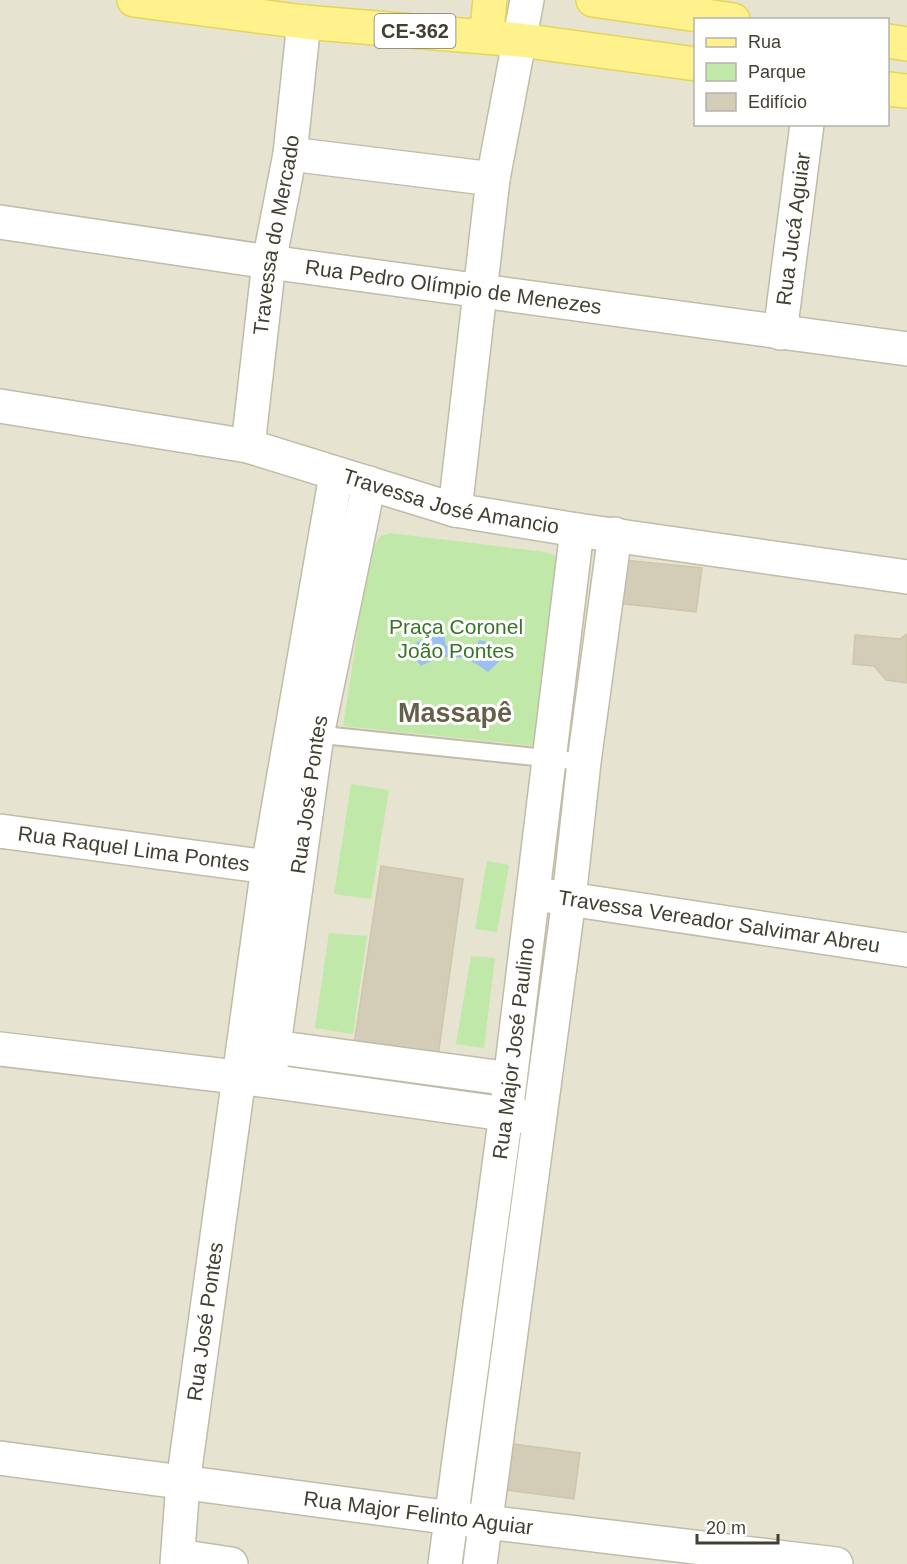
<svg xmlns="http://www.w3.org/2000/svg" width="907" height="1564" font-family="Arial,sans-serif">
  <rect width="100%" height="100%" fill="#f2f0e2"/>
  <path fill="#e6e3d0" fill-rule="evenodd" d="M 0,0 L 907,0 L 907,1564 L 0,1564 ZM 696,20 L 888,20 L 888,124 L 696,124 Z"/>
  <path fill="#c0e8a9" d="M 390,533 L 545,552 L 561,558 L 545,747 L 343,726 L 370,552 L 381,536 Z
    M 351,784 L 389,790 L 371,899 L 334,894 Z
    M 487,861 L 509,865 L 497,932 L 475,929 Z
    M 329,933 L 367,936 L 353,1034 L 315,1028 Z
    M 471,956 L 495,958 L 484,1048 L 456,1044 Z"/>
  <path fill="#9bbff2" d="M 444,635 L 446,646 L 475,650 L 479,640 L 492,643 L 507,654 L 488,672 C 464,654 448,652 421,666 L 407,648 L 425,638 Z"/>
  <path fill="#d3cdb7" stroke="#cec6aa" stroke-width="1.5" d="M 623,560 L 702,568 L 696,612 L 617,603 Z
    M 907,634 L 907,683 L 886,680 L 874,666 L 853,664 L 855,635 L 900,639 Z
    M 381,866 L 463,879 L 438,1056 L 354,1045 Z
    M 513,1444 L 580,1453 L 574,1499 L 507,1490 Z"/>
  <g fill="none" stroke-linecap="round" stroke-linejoin="round">
    <g stroke="#c0bca7" stroke-width="20">
      <path id="lane" d="M 313,734 L 584,762"/>
    </g>
    <g stroke="#c0bca7" stroke-width="36">
      <g id="street">
        <path d="M 290,154 L 493,179"/>
        <path id="s1" d="M 0,222 L 269,262 L 907,349"/>
        <path id="s2" d="M 780,333 L 807,124"/>
        <path id="s3" d="M 0,406 L 248,446 L 455,510 L 577,530 L 907,577"/>
        <path id="s4" d="M 248,446 L 269,262 L 290,154 L 304,22"/>
        <path d="M 455,510 L 493,179 L 527,0"/>
        <path id="s5" d="M 0,831 L 268,867 L 289,872"/>
        <path id="s6" d="M 549,896 L 907,950"/>
        <path d="M 274,1047 L 510,1079"/>
        <path id="s7" d="M 0,1049 L 269,1081 L 317,735 L 369,483"/>
        <path d="M 269,1081 L 526,1117"/>
        <path id="s8" d="M 0,1458 L 452,1518 L 836,1564"/>
        <path d="M 178,1556 L 231,1564"/>
        <path id="s9" d="M 177,1564 L 183,1483 L 268,867 L 336,475"/>
        <path id="s10" d="M 445,1564 L 506,1114 L 577,530"/>
        <path d="M 480,1564 L 569,899 L 584,762 L 615,534"/>
      </g>
    </g>
    <g stroke="#e6d55b" stroke-width="36">
      <path id="primary" d="M 134,0 L 304,22 L 520,40 L 696,64
        M 593,0 L 733,20
        M 486,37 L 490,0
        M 888,41 L 907,44
        M 888,89 L 907,91"/>
    </g>
    <use href="#lane" stroke="#fff" stroke-width="16"/>
    <use href="#street" stroke="#fff" stroke-width="33"/>
    <use href="#primary" stroke="#fff28d" stroke-width="33"/>
  </g>
  <g text-anchor="middle" stroke-width="6" stroke-linejoin="round" paint-order="stroke">
    <rect fill="#fff" stroke="#7b7970" stroke-width="1.5" x="374.5" y="14" width="81" height="34" rx="4.5"/>
    <g font-size="20" font-weight="bold" fill="#433f32">
      <text x="415" y="38">CE-362</text>
    </g>
    <g font-size="21" fill="#433f32" stroke="#fff">
      <text dy="7" stroke="none"><textPath href="#s2" startOffset="105">Rua Jucá Aguiar</textPath></text>
      <text dy="7" stroke="none"><textPath href="#s4" startOffset="213">Travessa do Mercado</textPath></text>
      <text dy="7" stroke="none"><textPath href="#s1" startOffset="458">Rua Pedro Olímpio de Menezes</textPath></text>
      <text dy="7" stroke="none"><textPath href="#s3" startOffset="462">Travessa José Amancio</textPath></text>
      <text dy="7" stroke="none"><textPath href="#s7" startOffset="560">Rua José Pontes</textPath></text>
      <text dy="7" stroke="none"><textPath href="#s5" startOffset="135">Rua Raquel Lima Pontes</textPath></text>
      <text dy="7" stroke="none"><textPath href="#s6" startOffset="172">Travessa Vereador Salvimar Abreu</textPath></text>
      <text dy="7" stroke="none"><textPath href="#s10" startOffset="520">Rua Major José Paulino</textPath></text>
      <text dy="7" stroke="none"><textPath href="#s9" startOffset="244">Rua José Pontes</textPath></text>
      <text dy="7" stroke="none"><textPath href="#s8" startOffset="422">Rua Major Felinto Aguiar</textPath></text>
    </g>
    <g font-size="21" fill="#367525" stroke="#fff">
      <text x="456" y="634">Praça Coronel<tspan x="456" dy="24">João Pontes</tspan></text>
    </g>
    <g font-size="27" font-weight="bold" fill="#665f49" stroke="#fff">
      <text x="455" y="722">Massapê</text>
    </g>
  </g>
  <rect x="694" y="18" width="195" height="108" fill="#ffffff" stroke="#b4b2ad" stroke-width="1.5"/>
  <rect x="706" y="38" width="30" height="9" fill="#fff28d" stroke="#b4b2ad" stroke-width="1.5"/>
  <text x="748" y="48" font-size="18" fill="#433f32">Rua</text>
  <rect x="706" y="63" width="30" height="18" fill="#c0e8a9" stroke="#b4b2ad" stroke-width="1.5"/>
  <text x="748" y="78" font-size="18" fill="#433f32">Parque</text>
  <rect x="706" y="93" width="30" height="18" fill="#d3cdb7" stroke="#b4b2ad" stroke-width="1.5"/>
  <text x="748" y="108" font-size="18" fill="#433f32">Edifício</text>
  <path d="M697 1534v9h81v-9" fill="none" stroke="#433f32" stroke-width="3"/>
  <text x="706" y="1534" font-size="18" fill="#433f32" stroke="#ffffff" stroke-width="4.5" paint-order="stroke">20 m</text>
</svg>
